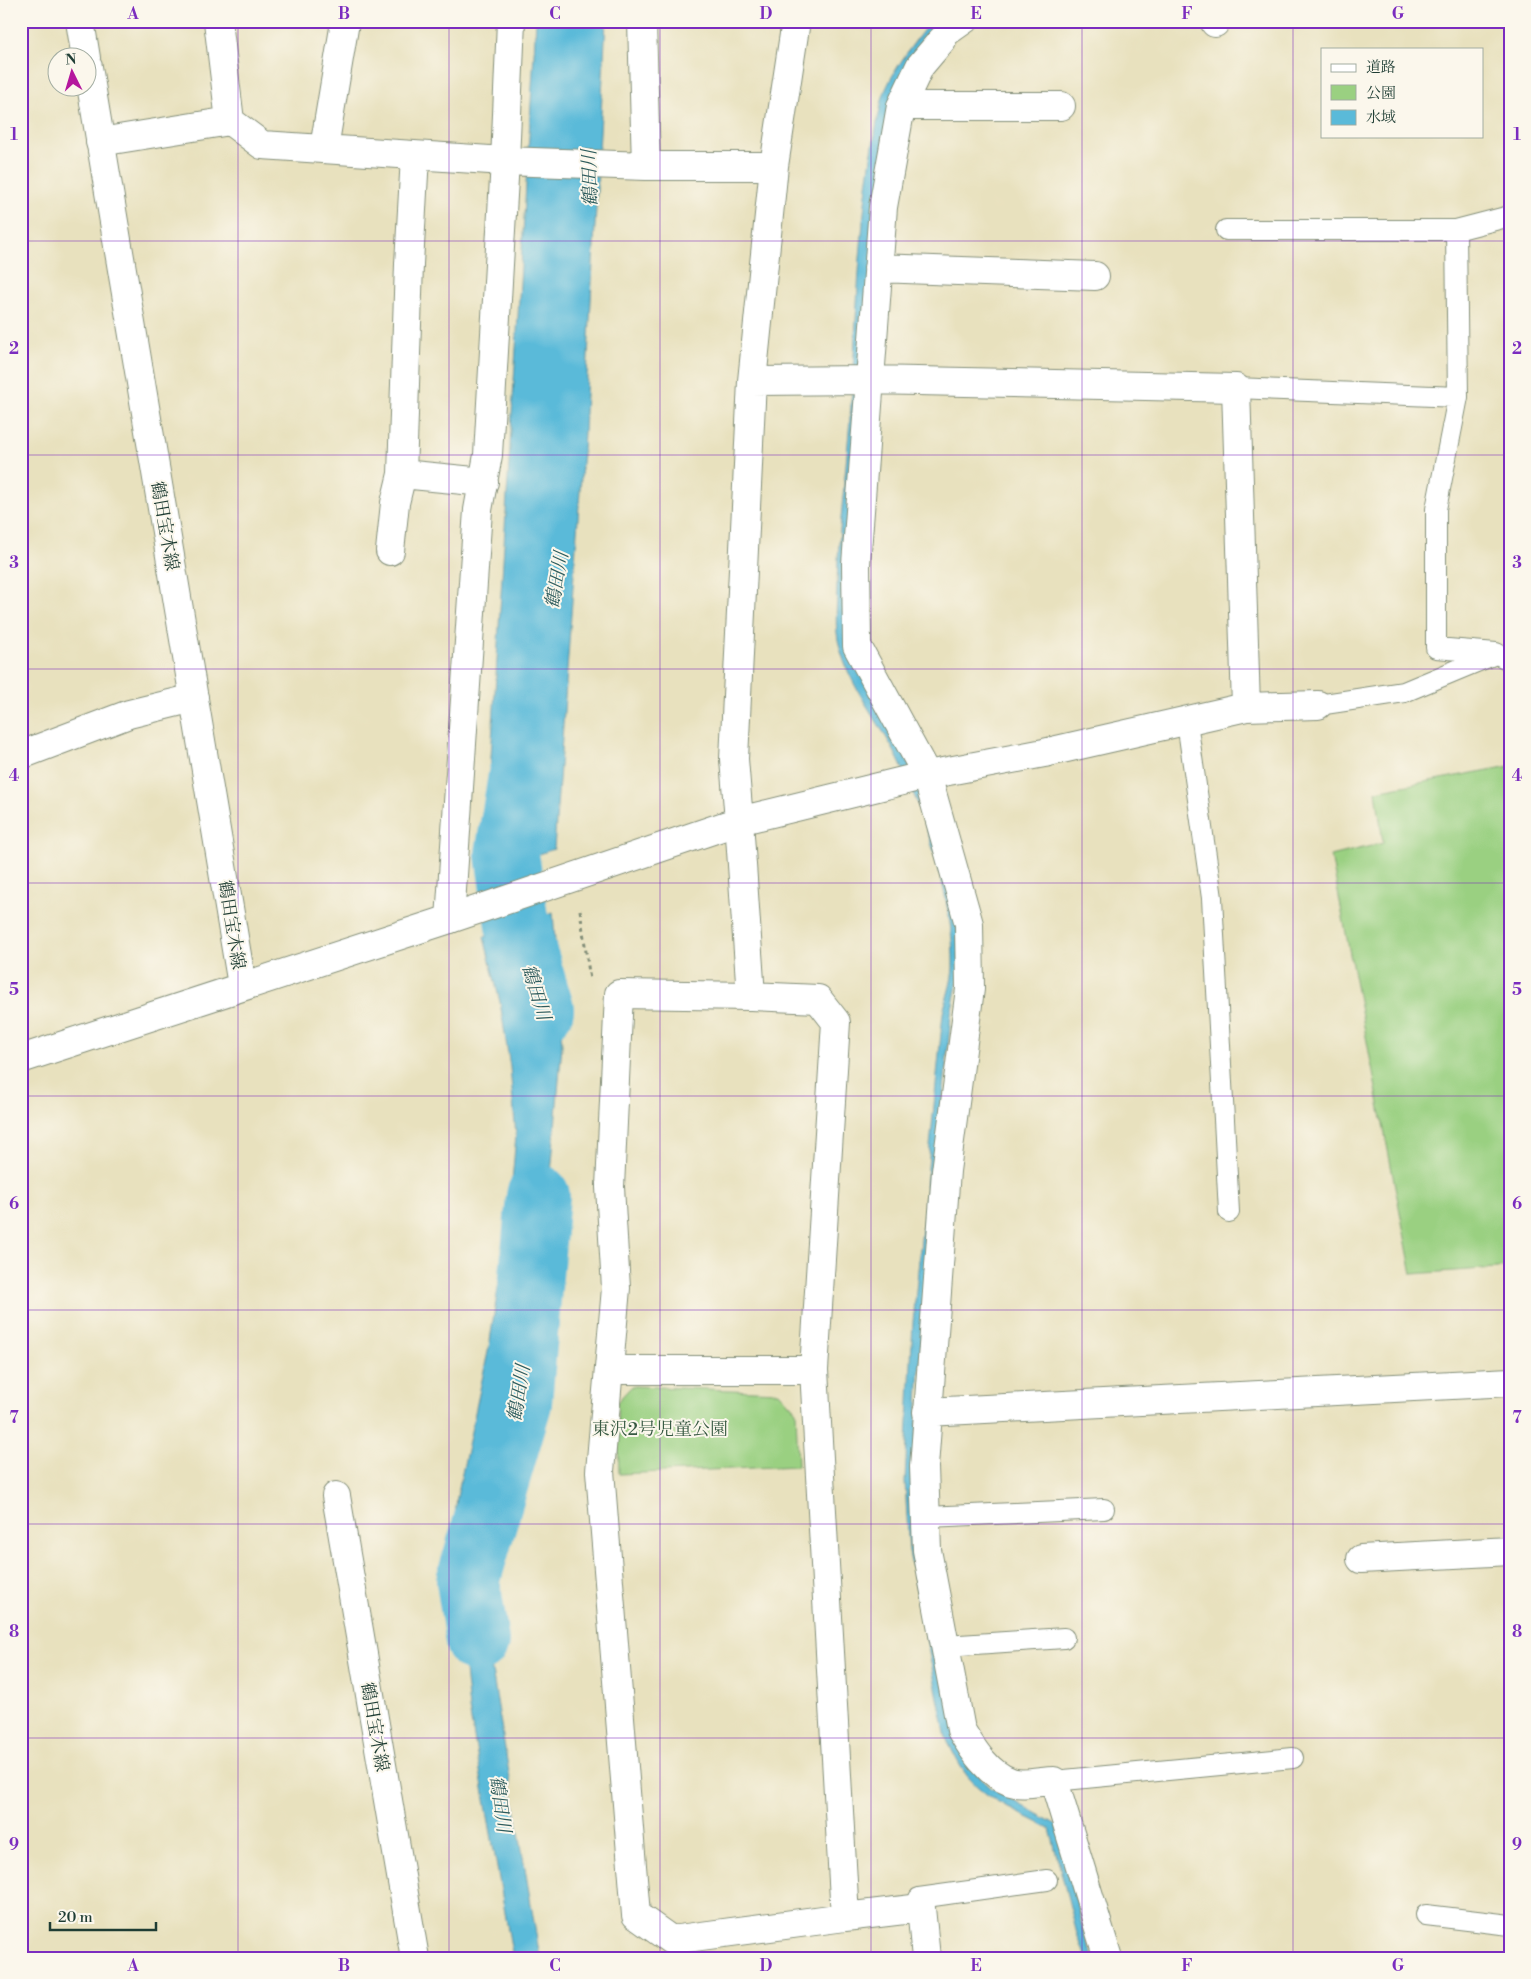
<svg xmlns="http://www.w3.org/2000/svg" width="1531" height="1979" font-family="'Libre Bodoni','Noto Serif JP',serif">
  <rect width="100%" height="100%" fill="#fbf7ec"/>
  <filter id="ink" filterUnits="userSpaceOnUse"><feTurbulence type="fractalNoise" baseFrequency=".02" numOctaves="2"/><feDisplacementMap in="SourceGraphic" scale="10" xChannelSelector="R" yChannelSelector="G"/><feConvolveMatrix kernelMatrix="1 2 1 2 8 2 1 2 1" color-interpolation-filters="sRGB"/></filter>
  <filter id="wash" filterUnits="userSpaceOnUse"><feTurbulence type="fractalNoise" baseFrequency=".0096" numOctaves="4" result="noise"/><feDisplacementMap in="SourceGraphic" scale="20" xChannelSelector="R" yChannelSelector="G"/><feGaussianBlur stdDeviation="1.12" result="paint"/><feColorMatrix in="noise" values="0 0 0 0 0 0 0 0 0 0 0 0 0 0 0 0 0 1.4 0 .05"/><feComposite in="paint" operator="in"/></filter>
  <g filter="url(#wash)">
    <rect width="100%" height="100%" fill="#e8e1be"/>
    <path fill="#9ad081" stroke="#5c865a" d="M 1510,766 L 1510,1267 L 1412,1274 L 1331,856 L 1383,843 L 1376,791 Z
      M 632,1386 L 779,1392 L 796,1411 L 798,1466 L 619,1474 L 617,1402 Z"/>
    <path fill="#5abad9" stroke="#3c7c86" d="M 536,21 L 606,21 L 583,450 L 554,849 L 484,872 Z
      M 931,21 L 943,21 L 935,27 L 915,53 L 845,621 L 900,742 L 931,822 L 956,914 L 960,969 L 951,1015 L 922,1324 L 914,1485 L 966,1760 L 989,1787 L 1057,1825 L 1084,1934 L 1093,1958 L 1086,1958 L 1077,1934 L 1050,1829 C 1024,1814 989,1802 969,1778 C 959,1766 953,1752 946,1738 L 909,1552 L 905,1481 L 913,1322 L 943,1013 C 946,999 952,983 953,968 C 955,903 923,806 893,749 C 875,716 849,684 840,648 C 834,629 837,606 837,586 C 838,534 845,483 849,431 C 858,321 857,208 882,100 C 888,77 915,40 931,21 Z
      M 553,912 L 562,1045 L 551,1174 L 545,1220 L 491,1450 L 474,1508 L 478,1587 L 540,1958 L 513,1958 L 469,1709 L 452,1542 L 457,1497 L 489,1347 L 509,1217 L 516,1135 L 510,1067 L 500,1002 L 484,937 Z"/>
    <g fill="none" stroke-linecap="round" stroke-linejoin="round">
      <path stroke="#5abad9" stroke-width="64" d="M 520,776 L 507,854 L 517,925 L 542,1009
        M 477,1641 L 468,1581 L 520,1403 L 538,1196"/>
    </g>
  </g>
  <g filter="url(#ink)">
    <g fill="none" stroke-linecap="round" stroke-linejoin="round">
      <g stroke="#848f79" stroke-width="22">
        <path id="service" d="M 942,40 L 969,21
          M 1510,216 L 1456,230 L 1458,397 L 1436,509 L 1436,648 L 1496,653 L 1510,661
          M 1226,230 L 1456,230
          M 1236,388 L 1458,397
          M 1318,705 L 1404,692 L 1493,655
          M 1187,722 L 1212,898 L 1229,1212
          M 927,1517 L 1104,1509
          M 945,1646 L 1064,1638
          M 1054,1781 L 1293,1758
          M 921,1908 L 919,1898 L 1047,1880
          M 1426,1915 L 1510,1925"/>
      </g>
      <g stroke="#848f79" stroke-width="30">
        <path id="minor" d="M 218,21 L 230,121 L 262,145 L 505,161 L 646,166 L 774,166
          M 511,21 L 505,161 L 488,455 L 478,510 L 450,919 L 739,821 L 734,759 L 752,381 L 774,166 L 796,21
          M 642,21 L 646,166
          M 1215,23 L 1215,21
          M 942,40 L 920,66 L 901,106 L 883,207 L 856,564 L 857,646 L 927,775 L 969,924 L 970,989 L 946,1171 L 924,1467 L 927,1550 L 961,1730 C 973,1750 988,1774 1011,1782 C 1023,1786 1042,1781 1054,1781 L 1108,1958
          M 901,106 L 1061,106
          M 100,142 L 230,121
          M 324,148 L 345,22
          M 878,268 L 1095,276
          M 752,381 L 870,380 L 1236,388 L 1246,707
          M 402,474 L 484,482
          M 390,551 L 395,503 L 402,474 L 409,264 L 415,156
          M 21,755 L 129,714 L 194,698
          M 751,996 L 619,994 L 610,1187 L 616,1288 L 600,1471 L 636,1915 L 671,1940 L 845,1917
          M 609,1370 L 814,1370
          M 927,1412 L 1510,1382
          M 1361,1559 L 1510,1551
          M 926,1958 L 921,1908 L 845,1917 L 814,1370 L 836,1022 L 818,999 L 751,996 L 739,821 L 927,775 L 1044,753 L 1246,707 L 1318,705"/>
      </g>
      <g stroke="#848f79" stroke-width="30">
        <path id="tertiary" d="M 80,21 L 86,58
          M 88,67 L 242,985
          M 21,1059 L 450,919
          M 336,1496 L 415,1958"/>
      </g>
      <path stroke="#848f79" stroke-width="3" stroke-dasharray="4 4" stroke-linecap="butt" d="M 580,910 L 590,980"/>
      <use href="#service" stroke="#fff" stroke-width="20"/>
      <use href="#minor" stroke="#fff" stroke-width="28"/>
      <use href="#tertiary" stroke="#fff" stroke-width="28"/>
    </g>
  </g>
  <path fill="none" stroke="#7b2cbf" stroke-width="1" stroke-opacity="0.55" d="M 238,21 L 238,1958M 449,21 L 449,1958M 660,21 L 660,1958M 871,21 L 871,1958M 1082,21 L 1082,1958M 1293,21 L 1293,1958M 21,241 L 1510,241M 21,455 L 1510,455M 21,669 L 1510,669M 21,883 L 1510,883M 21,1096 L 1510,1096M 21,1310 L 1510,1310M 21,1524 L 1510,1524M 21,1738 L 1510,1738"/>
  <g text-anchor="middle" stroke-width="4" stroke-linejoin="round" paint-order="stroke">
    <g font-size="18" fill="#1f3d34" stroke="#fbf7ec">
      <text transform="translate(165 526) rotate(80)" y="6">鶴田宝木線</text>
      <text transform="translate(232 925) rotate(81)" y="6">鶴田宝木線</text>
      <text transform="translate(375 1727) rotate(80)" y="6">鶴田宝木線</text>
    </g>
    <g font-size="18" fill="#385a43" stroke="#fbf7ec">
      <text x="660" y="1435">東沢2号児童公園</text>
    </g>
    <g font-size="19" font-style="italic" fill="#2e5c5d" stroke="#fbf7ec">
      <text transform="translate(589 178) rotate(-92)" y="7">鶴田川</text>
      <text transform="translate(556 580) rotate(-80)" y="7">鶴田川</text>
      <text transform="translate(537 992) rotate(73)" y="7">鶴田川</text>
      <text transform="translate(518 1393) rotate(-81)" y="7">鶴田川</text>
      <text transform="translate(501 1804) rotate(82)" y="7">鶴田川</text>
    </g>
  </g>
  <rect width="1531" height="1979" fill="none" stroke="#fbf7ec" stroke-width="55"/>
  <rect x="1321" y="48" width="162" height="90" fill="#fbf7ec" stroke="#a3ada2"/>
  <rect x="1331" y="64" width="25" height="8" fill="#ffffff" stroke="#a3ada2"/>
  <text x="1366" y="72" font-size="15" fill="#1f3d34">道路</text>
  <rect x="1331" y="85" width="25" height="15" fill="#9ad081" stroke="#a3ada2"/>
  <text x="1366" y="98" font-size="15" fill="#1f3d34">公園</text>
  <rect x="1331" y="110" width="25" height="15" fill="#5abad9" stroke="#a3ada2"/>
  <text x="1366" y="122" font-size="15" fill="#1f3d34">水域</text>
  <g transform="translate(72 72) rotate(355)"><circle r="24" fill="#fbf7ec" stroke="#a3ada2"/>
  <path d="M0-4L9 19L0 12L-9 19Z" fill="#b5179e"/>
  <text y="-8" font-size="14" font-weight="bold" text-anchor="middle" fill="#1f3d34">N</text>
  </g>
  <path d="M50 1922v8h106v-8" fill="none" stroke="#1f3d34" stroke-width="2.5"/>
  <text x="58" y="1922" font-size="15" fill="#1f3d34" stroke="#fbf7ec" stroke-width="4" paint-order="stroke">20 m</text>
  <rect x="28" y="28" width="1476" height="1924" fill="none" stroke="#7b2cbf" stroke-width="2"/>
  <g font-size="16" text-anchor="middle" font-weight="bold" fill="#7b2cbf">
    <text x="133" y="19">A</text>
    <text x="344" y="19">B</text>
    <text x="555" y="19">C</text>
    <text x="766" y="19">D</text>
    <text x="976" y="19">E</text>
    <text x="1187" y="19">F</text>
    <text x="1398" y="19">G</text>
    <text x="14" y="140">1</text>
    <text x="1517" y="140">1</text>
    <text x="14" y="354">2</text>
    <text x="1517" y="354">2</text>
    <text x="14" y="568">3</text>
    <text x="1517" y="568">3</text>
    <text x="14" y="781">4</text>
    <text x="1517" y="781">4</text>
    <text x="14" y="995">5</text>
    <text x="1517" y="995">5</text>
    <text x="14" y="1209">6</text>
    <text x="1517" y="1209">6</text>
    <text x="14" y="1423">7</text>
    <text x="1517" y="1423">7</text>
    <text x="14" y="1637">8</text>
    <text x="1517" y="1637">8</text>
    <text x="14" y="1850">9</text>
    <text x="1517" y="1850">9</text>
    <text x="133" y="1971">A</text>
    <text x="344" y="1971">B</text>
    <text x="555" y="1971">C</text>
    <text x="766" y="1971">D</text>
    <text x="976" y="1971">E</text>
    <text x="1187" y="1971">F</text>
    <text x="1398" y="1971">G</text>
  </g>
</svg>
